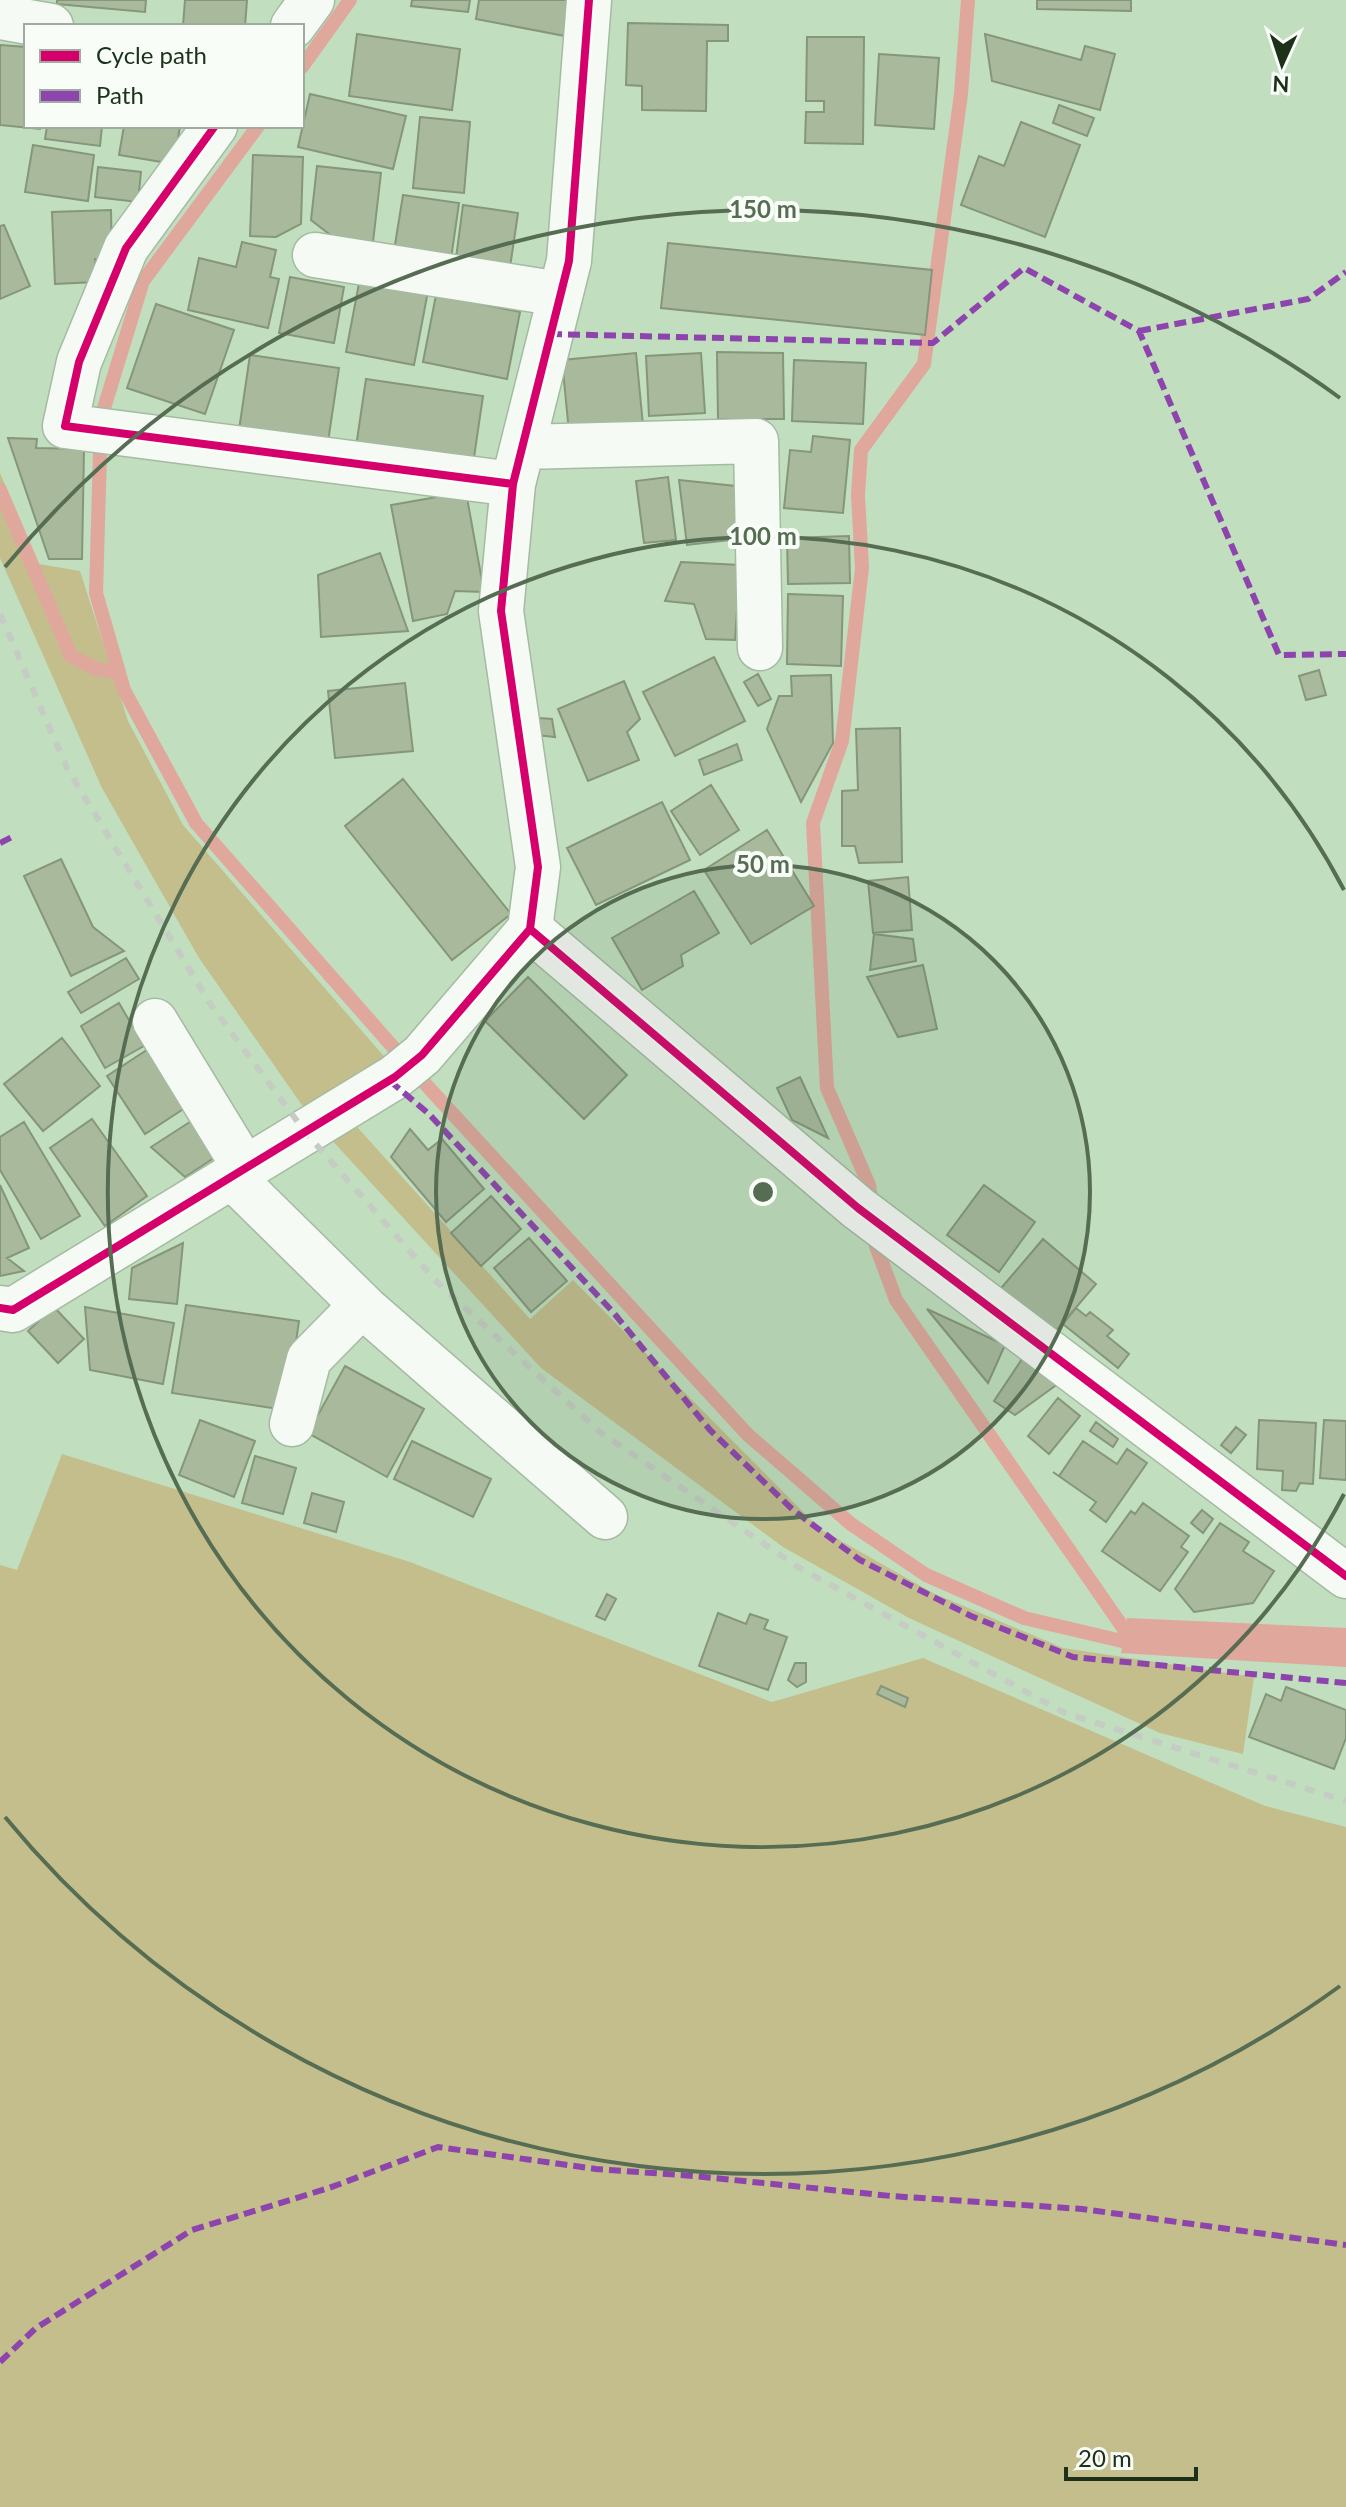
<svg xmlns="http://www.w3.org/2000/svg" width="1346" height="2507" font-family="Lato,sans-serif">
  <rect width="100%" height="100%" fill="#c1debe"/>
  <path fill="#c3be8c" d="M 0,473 L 39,564 L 80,571 L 128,721 L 183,825 L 388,1061 L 311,1118 L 199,958 L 102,788 L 0,558 Z
    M 349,1118 L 530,1319 L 573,1280 L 820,1529 L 933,1593 L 1063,1648 L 1254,1677 L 1243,1754 L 1160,1733 L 909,1618 L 783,1547 L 541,1368 L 329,1137 Z
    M 62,1454 L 410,1562 L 772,1702 L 923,1658 L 1265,1806 L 1346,1827 L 1346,2507 L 0,2507 L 0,1565 L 17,1570 Z"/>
  <path fill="#e0a79c" d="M 1127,1618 L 1346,1628 L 1346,1667 L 1121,1653 Z"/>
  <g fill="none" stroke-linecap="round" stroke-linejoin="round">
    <path stroke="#e0a79c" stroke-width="14" d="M 302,67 L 350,0
      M 258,126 L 143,281 L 101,418 L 96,593 L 124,690 L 196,823 L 429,1088 L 748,1435 L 851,1524 L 926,1575 L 1024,1618 L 1139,1645
      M 0,490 L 71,656 L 96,669 L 119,672
      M 872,1208 L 869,1185 L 827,1088 L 813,823 L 842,741 L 862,568 L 858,495 L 861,450 L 924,364 L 961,94 L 968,0
      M 874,1233 L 876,1246 L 896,1300 L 1135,1645"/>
  </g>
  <path fill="#a9ba9c" stroke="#85967a" stroke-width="2" d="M 57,0 L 146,0 L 145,12 L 57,4 Z
    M 185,0 L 247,0 L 245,26 L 183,26 Z
    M 412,0 L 470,0 L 468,12 L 411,6 Z
    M 479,0 L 572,0 L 565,36 L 476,19 Z
    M 1037,0 L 1131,0 L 1131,11 L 1037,9 Z
    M 628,23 L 728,25 L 728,41 L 707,41 L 706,111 L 642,110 L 642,86 L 626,85 Z
    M 357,34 L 460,49 L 452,110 L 349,96 Z
    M 985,34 L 1081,60 L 1085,46 L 1115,54 L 1100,110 L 992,81 Z
    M 807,37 L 864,37 L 863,144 L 805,143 L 806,112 L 824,112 L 824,101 L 806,101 Z
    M 0,45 L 26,47 L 26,126 L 41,126 L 40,129 L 0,125 Z
    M 879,54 L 939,58 L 934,129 L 875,125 Z
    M 310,94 L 406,116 L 393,169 L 298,147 Z
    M 1059,105 L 1094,118 L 1087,136 L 1053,123 Z
    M 420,117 L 470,122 L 464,193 L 413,188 Z
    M 1021,122 L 1080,145 L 1045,237 L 961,205 L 979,156 L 1004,166 Z
    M 47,126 L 102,126 L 100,146 L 45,139 Z
    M 124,126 L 180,126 L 174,164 L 119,155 Z
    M 33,145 L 94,155 L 88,201 L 25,192 Z
    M 253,155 L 303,157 L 301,224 L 276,237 L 250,236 Z
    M 317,166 L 381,173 L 373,242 L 333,237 L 311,220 Z
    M 98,167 L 141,172 L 138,202 L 95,197 Z
    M 403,195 L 459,203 L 451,259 L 394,251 Z
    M 463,205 L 518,213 L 509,274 L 455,266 Z
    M 111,210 L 112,259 L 95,259 L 96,282 L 55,284 L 52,212 Z
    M 4,225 L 30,286 L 0,299 L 0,226 Z
    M 242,242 L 276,250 L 270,277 L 279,279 L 268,328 L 188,310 L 199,258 L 236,267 Z
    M 668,243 L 932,270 L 925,335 L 661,308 Z
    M 290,277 L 344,287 L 334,343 L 279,333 Z
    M 360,278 L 428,291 L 414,365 L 346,352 Z
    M 436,295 L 520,312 L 507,379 L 423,362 Z
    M 156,304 L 234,330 L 205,414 L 127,388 Z
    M 717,352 L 783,353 L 784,419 L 718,419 Z
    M 636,353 L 643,425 L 569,432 L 562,360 Z
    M 701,353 L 705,413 L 649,416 L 646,356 Z
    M 250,355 L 339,368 L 328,442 L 239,430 Z
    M 794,360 L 866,363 L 863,424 L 792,421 Z
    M 366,379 L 483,396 L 473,464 L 356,447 Z
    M 813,436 L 850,440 L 843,513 L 784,508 L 790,450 L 811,452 Z
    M 8,438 L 37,439 L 36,448 L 84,449 L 82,559 L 49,559 Z
    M 668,477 L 676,540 L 644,543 L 636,481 Z
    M 679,480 L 745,487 L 738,539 L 687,545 Z
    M 466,492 L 484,592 L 455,591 L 447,614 L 413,621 L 391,505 Z
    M 849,536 L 850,583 L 788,584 L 787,538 Z
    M 380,553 L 408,631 L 321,637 L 318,575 Z
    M 681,562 L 740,565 L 735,640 L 706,639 L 694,604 L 665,601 Z
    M 788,594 L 843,596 L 841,666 L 787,664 Z
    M 714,657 L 745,721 L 675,756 L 643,692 Z
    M 1319,670 L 1326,695 L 1306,700 L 1299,676 Z
    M 758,674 L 771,699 L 758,706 L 744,682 Z
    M 831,675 L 833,743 L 801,802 L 767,729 L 779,696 L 792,696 L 791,676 Z
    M 624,681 L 640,719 L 627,732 L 639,760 L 588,781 L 558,709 Z
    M 405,683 L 413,751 L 335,758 L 328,691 Z
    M 539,718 L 552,719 L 555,737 L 537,735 Z
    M 900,728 L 902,862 L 859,863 L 855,846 L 842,846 L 842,791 L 858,790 L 856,729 Z
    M 737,744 L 742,760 L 704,775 L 699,760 Z
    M 403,779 L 511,914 L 452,960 L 345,826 Z
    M 711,785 L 739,830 L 700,855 L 671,811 Z
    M 662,802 L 690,860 L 596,905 L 567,848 Z
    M 767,830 L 814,906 L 751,944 L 704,870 Z
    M 61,859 L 93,927 L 124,951 L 71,976 L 24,876 Z
    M 908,877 L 912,930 L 873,933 L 868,881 Z
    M 694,891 L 719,933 L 681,955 L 683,966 L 642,990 L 612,938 Z
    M 874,934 L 913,939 L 916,961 L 870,970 Z
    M 126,958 L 139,979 L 81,1013 L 68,992 Z
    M 923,965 L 937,1029 L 898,1037 L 867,977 Z
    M 528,977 L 627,1075 L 584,1119 L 485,1021 Z
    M 119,1003 L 144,1046 L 105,1068 L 81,1026 Z
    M 62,1038 L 100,1086 L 43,1131 L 4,1084 Z
    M 150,1048 L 188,1106 L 145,1134 L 107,1076 Z
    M 800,1077 L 828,1138 L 792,1120 L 777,1088 Z
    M 199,1116 L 223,1152 L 185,1177 L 151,1147 Z
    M 92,1119 L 147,1196 L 105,1226 L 50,1148 Z
    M 24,1122 L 80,1216 L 41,1239 L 0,1170 L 0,1137 Z
    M 410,1129 L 428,1150 L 442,1139 L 484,1189 L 446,1222 L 391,1157 Z
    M 0,1185 L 29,1248 L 7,1258 L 24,1271 L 0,1276 Z
    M 984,1185 L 1035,1222 L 999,1272 L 947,1235 Z
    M 491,1196 L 521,1229 L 481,1266 L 451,1233 Z
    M 529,1238 L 567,1281 L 531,1312 L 494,1268 Z
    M 1043,1239 L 1096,1284 L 1050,1338 L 997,1293 Z
    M 183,1243 L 177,1304 L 129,1299 L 132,1268 Z
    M 186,1305 L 299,1321 L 286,1410 L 172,1393 Z
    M 54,1307 L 84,1339 L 58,1363 L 28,1331 Z
    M 85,1307 L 174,1323 L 163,1384 L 90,1370 Z
    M 1076,1308 L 1086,1316 L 1090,1312 L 1113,1330 L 1107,1336 L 1129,1354 L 1118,1368 L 1063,1324 Z
    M 927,1309 L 1005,1345 L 988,1383 Z
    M 1022,1359 L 1059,1383 L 1015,1415 L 994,1401 Z
    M 345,1366 L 424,1409 L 387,1477 L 308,1433 Z
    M 1058,1398 L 1080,1416 L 1049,1454 L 1028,1436 Z
    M 200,1420 L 255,1441 L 234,1497 L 179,1475 Z
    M 1259,1420 L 1316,1423 L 1313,1484 L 1300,1483 L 1296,1491 L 1282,1490 L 1283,1471 L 1257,1469 Z
    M 1324,1420 L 1346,1421 L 1346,1480 L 1320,1478 Z
    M 1096,1422 L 1118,1439 L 1113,1447 L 1090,1431 Z
    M 1236,1427 L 1246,1435 L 1231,1453 L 1221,1445 Z
    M 412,1441 L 491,1479 L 473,1517 L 394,1479 Z
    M 1083,1441 L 1117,1464 L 1127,1449 L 1147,1463 L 1106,1522 L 1090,1510 L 1096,1502 L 1053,1472 L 1059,1476 Z
    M 255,1456 L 296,1468 L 283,1514 L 242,1503 Z
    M 312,1493 L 344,1502 L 336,1532 L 304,1523 Z
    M 1143,1503 L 1189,1536 L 1181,1547 L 1188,1552 L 1160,1591 L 1102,1551 L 1131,1511 L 1135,1514 Z
    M 1202,1510 L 1213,1519 L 1203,1533 L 1191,1523 Z
    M 1220,1523 L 1249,1542 L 1243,1551 L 1274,1571 L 1253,1603 L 1194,1612 L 1175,1589 Z
    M 607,1594 L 616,1599 L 605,1620 L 596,1616 Z
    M 718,1613 L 746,1624 L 750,1614 L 768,1620 L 764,1629 L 787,1637 L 768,1690 L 699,1666 Z
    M 795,1663 L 806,1663 L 806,1682 L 797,1687 L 788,1680 Z
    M 881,1686 L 908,1698 L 905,1707 L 877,1694 Z
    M 1286,1687 L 1346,1710 L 1346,1738 L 1334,1769 L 1249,1737 L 1266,1694 L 1281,1701 Z"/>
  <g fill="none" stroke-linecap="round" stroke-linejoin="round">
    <g stroke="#a4bba2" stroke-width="47">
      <path id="minor" d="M 0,17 L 51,26
        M 293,26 L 312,0
        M 215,126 L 126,248 L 79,362 L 65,426 L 513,484
        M 315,255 L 560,294
        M 523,447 L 756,441 L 760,648
        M 530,929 L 858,1208 L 1346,1576
        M 155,1021 L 246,1170
        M 233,1178 L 366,1309 L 605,1517
        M 0,1308 L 13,1310 L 395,1077 L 422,1055 L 530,929 L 538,867 L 501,611 L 513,484 L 569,261 L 589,0
        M 292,1424 L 309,1359 L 362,1305"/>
    </g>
    <use href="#minor" stroke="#f6faf5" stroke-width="44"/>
    <path stroke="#c4ccc3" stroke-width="6" stroke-dasharray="10 10" stroke-linecap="butt" d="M 0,614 L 67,768 L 211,1005 L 306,1133 L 437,1282 L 600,1432 L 798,1567 L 1065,1713 L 1346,1801"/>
    <path stroke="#8e44ad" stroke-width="6" stroke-dasharray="12 6" stroke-linecap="butt" d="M 1139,331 L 1308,299 L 1346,272
      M 550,334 L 933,343 L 1024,268 L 1139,331 L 1279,655 L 1346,654
      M 0,843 L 16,835
      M 390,1081 L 429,1114 L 613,1312 L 710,1430 L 793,1510 L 860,1560 L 971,1616 L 1073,1657 L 1346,1683
      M 0,2362 L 36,2328 L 192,2230 L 329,2188 L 438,2147 L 596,2169 L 694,2176 L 891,2196 L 1082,2209 L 1346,2245"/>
    <g stroke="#f8fdf8" stroke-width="13">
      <path id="cycleway" d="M 215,126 L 126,248 L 79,362 L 65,426 L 513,484
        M 530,929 L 858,1208 L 1346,1576
        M 0,1308 L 13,1310 L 395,1077 L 422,1055 L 530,929 L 538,867 L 501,611 L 513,484 L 569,261 L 589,0"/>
    </g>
    <use href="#cycleway" stroke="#d6006c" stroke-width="8"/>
  </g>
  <circle cx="763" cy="1192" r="327" fill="#566d53" fill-opacity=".12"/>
  <g fill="none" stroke="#566d53" stroke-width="4">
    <circle cx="763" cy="1192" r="327"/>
    <path d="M1344 1494A655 655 0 1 1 1344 890"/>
    <path d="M1340 1986A982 982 0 0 1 5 1817M5 567A982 982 0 0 1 1340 398"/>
  </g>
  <circle cx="763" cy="1192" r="12" fill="#566d53" stroke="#f8fdf8" stroke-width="4"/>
  <g font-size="24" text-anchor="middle" font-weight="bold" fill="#566d53" stroke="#f8fdf8" stroke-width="8" stroke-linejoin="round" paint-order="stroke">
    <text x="763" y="218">150 m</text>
    <text x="763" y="545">100 m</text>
    <text x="763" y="873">50 m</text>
  </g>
  <rect x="24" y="24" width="280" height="104" fill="#f8fdf8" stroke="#a0ab9f" stroke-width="2"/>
  <rect x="40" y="50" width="40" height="12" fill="#d6006c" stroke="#a0ab9f" stroke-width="2"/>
  <text x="96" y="64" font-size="24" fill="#1c301a">Cycle path</text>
  <rect x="40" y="90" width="40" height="12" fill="#8e44ad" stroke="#a0ab9f" stroke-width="2"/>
  <text x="96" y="104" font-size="24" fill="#1c301a">Path</text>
  <g transform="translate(1282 64) rotate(183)" stroke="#f8fdf8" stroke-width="6" paint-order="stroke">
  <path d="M0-6L14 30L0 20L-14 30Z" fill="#1c301a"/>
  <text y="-12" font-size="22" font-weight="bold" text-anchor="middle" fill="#1c301a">N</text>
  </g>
  <path d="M1066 2467v12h130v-12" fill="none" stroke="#1c301a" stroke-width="4"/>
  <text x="1078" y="2467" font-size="24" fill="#1c301a" stroke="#f8fdf8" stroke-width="6" paint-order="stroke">20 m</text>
</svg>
